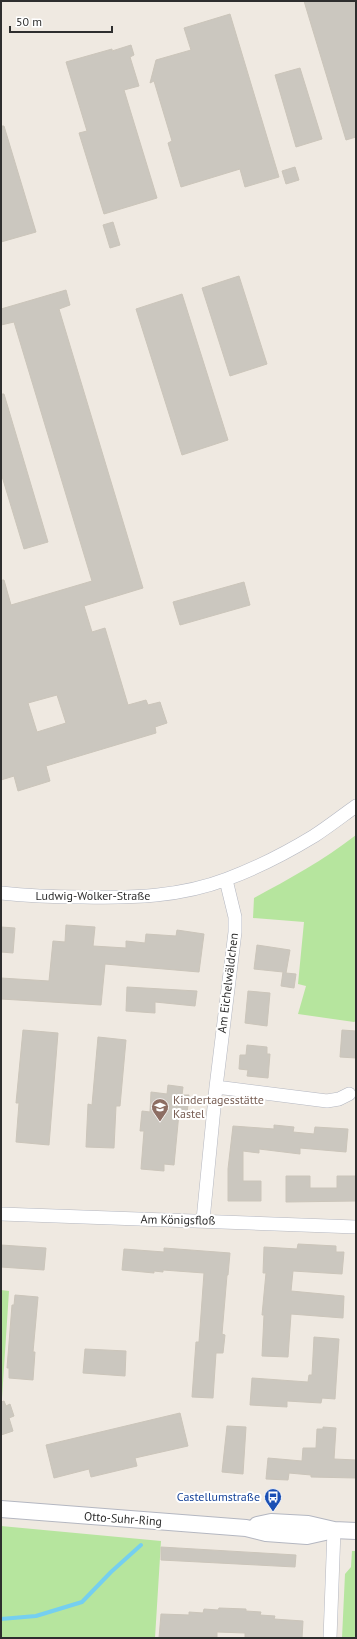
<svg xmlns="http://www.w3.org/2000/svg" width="357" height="1639" font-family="'PT Sans',sans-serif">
  <rect width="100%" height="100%" fill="#efe9e1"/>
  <path fill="#b6e59e" d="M 356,835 L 356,1021 L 354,1022 L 298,1014 L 306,986 L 298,984 L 304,922 L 253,918 L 254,898 C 289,879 324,860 356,835 Z
    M 1,1290 L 9,1291 L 2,1398 L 1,1398 Z
    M 1,1526 L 161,1541 L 155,1638 L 1,1638 Z
    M 352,1551 L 356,1551 L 356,1638 L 342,1638 L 345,1574 L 351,1567 Z"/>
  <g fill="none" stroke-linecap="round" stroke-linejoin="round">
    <path stroke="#75cff0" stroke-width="4" d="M 1,1619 L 36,1616 L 82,1602 L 111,1572 L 141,1545"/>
  </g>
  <path fill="#cbc7bf" stroke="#cbc5ba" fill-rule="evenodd" d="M 304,1 L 356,1 L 356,137 L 346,140 Z
    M 230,14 L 279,177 L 245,187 L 240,169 L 181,187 L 168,143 L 172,141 L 154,81 L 150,83 L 156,60 L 191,50 L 184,28 Z
    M 131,45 L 134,55 L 130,57 L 139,86 L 124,90 L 157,198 L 104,214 L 79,133 L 87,131 L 66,62 L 112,49 L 112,51 Z
    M 300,68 L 322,139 L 296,147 L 275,75 Z
    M 1,126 L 4,126 L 36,232 L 1,242 Z
    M 295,167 L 299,180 L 286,184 L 282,171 Z
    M 113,222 L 120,245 L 110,248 L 103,225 Z
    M 239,276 L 267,364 L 230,376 L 202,288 Z
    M 66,290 L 70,305 L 59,309 L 143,588 L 84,606 L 92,632 L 105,628 L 128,705 L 146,700 L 148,705 L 160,702 L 167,723 L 155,727 L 156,733 L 46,766 L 50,781 L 18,791 L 14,776 L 1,780 L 1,580 L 4,580 L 11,605 L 92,581 L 14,322 L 1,325 L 1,309 ZM 57,695 L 66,723 L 37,732 L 28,703 Z
    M 182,294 L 228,440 L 182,455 L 136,309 Z
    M 1,394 L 4,394 L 48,542 L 24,549 L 1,473 Z
    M 244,582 L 250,605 L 180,625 L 173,602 Z
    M 66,925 L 95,927 L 93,946 L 126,948 L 126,941 L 145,943 L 146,934 L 176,936 L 177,930 L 204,934 L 199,972 L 105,964 L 101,1005 L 1,999 L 1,978 L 49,981 L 53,941 L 65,942 Z
    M 1,927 L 15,928 L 13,953 L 1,952 Z
    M 257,945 L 290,950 L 286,973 L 296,974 L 294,988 L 281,986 L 283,972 L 254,969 Z
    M 127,987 L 197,991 L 195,1006 L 155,1002 L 155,1013 L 126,1011 Z
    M 248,991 L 270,993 L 267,1026 L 245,1023 Z
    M 23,1030 L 58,1033 L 49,1145 L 16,1142 L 19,1103 L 16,1103 Z
    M 342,1030 L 356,1031 L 356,1058 L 340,1057 Z
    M 98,1037 L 126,1040 L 120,1106 L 116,1106 L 114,1148 L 86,1147 L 88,1104 L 92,1105 Z
    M 247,1045 L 267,1047 L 267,1054 L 270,1054 L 268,1078 L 247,1076 L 248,1070 L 239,1069 L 240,1055 L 246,1055 Z
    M 168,1085 L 183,1087 L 182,1095 L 189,1095 L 187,1114 L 179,1113 L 174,1165 L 164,1164 L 164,1171 L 141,1169 L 144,1131 L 140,1131 L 142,1111 L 150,1112 L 151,1092 L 167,1094 Z
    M 274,1125 L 294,1127 L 293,1132 L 314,1134 L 315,1127 L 348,1129 L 346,1152 L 300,1148 L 300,1154 L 259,1149 L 259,1153 L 243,1151 L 243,1181 L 261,1181 L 261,1201 L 228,1201 L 228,1169 L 233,1126 L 274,1129 Z
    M 286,1176 L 310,1176 L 310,1188 L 337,1188 L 337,1176 L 356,1176 L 356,1201 L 286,1202 Z
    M 298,1244 L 336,1246 L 336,1252 L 344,1252 L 342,1274 L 293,1271 L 291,1291 L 344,1296 L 343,1318 L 291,1314 L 288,1357 L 262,1356 L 264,1315 L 262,1315 L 266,1273 L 263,1273 L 264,1247 L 297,1249 Z
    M 1,1245 L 46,1248 L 44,1270 L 1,1267 Z
    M 164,1248 L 230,1253 L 228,1275 L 227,1275 L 222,1334 L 225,1335 L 223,1353 L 216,1353 L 213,1398 L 192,1397 L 196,1342 L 199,1342 L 204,1273 L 163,1270 L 163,1272 L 154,1271 L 154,1273 L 122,1270 L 124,1249 L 164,1252 Z
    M 15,1295 L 38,1297 L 33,1352 L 35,1352 L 33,1380 L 9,1378 L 9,1368 L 7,1368 L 12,1305 L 14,1305 Z
    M 314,1337 L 339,1339 L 335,1399 L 322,1398 L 321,1403 L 287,1401 L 287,1407 L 250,1405 L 252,1378 L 308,1382 L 309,1375 L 312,1375 Z
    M 85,1349 L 126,1351 L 125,1376 L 83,1373 Z
    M 4,1401 L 6,1406 L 10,1404 L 14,1416 L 9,1418 L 13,1431 L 1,1435 L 1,1402 Z
    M 180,1413 L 188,1446 L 135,1458 L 137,1466 L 91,1477 L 89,1469 L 54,1478 L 46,1445 Z
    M 227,1426 L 246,1427 L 243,1474 L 222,1472 Z
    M 323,1427 L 336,1428 L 334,1459 L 356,1460 L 356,1478 L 311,1477 L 311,1475 L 289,1473 L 288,1480 L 266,1479 L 268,1458 L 302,1461 L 303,1448 L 316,1448 L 317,1429 L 323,1429 Z
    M 161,1547 L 296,1555 L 295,1567 L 161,1560 Z
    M 219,1608 L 246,1609 L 246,1611 L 261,1612 L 260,1615 L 275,1616 L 274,1619 L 303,1621 L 302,1638 L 245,1637 L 245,1633 L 217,1632 L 217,1637 L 159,1638 L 161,1614 L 189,1615 L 189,1612 L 203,1613 L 204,1609 L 218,1610 Z"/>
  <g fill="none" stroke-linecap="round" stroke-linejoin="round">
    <g stroke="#b4b7c1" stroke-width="14">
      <path id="minor" d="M 1,893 C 28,896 55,897 83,897 C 132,898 180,897 227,879 C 257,868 286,853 314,836 C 328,827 342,816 356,806
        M 216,1087 L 327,1101 L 339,1099 L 349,1094
        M 1,1214 L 356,1227
        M 203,1220 L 216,1087 L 235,932 L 235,917 L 226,880
        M 330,1638 L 334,1530"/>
    </g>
    <g stroke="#b4b7c1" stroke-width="18">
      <path id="tertiary" d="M 1,1509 L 246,1528 L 266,1533 L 307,1536 L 334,1530
        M 257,1525 L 271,1522 L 308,1524 L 334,1530 L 356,1531"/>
    </g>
    <use href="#minor" stroke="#fff" stroke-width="13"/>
    <use href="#tertiary" stroke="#fff" stroke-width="16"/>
  </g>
  <defs>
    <g id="school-pin" transform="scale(0.9)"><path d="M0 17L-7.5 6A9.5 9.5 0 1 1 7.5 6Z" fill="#8d6e63" stroke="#fff"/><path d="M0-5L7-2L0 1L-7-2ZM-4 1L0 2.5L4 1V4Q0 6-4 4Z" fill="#fff"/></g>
    <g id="bus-pin" transform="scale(0.9)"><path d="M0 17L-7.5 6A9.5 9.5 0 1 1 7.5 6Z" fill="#1a4fb4" stroke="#fff"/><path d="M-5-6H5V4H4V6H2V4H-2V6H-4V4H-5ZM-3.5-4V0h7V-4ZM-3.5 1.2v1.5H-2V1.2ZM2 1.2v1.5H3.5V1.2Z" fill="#fff"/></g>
  </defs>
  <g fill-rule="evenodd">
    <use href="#school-pin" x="160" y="1107"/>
    <use href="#bus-pin" x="273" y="1497"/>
  </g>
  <g text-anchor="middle" stroke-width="4" stroke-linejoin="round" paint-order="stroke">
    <g font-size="12" fill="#2e2e2e" stroke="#fff">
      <text x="93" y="900">Ludwig-Wolker-Straße</text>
      <text transform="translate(228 983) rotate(-83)" y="4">Am Eichelwäldchen</text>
      <text transform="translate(178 1220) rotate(1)" y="4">Am Königsfloß</text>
      <text transform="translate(123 1519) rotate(4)" y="4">Otto-Suhr-Ring</text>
    </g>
    <g font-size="12" fill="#785e54" stroke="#fff" text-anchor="start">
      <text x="173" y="1104">Kindertagesstätte<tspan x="173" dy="14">Kastel</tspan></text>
    </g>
    <g font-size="12" fill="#164399" stroke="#fff" text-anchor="end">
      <text x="260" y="1501">Castellumstraße</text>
    </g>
  </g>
  <rect width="357" height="1639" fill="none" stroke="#2e2e2e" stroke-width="4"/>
  <path d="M10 26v6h102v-6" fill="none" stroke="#2e2e2e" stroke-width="2"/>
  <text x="16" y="26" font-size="12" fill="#2e2e2e" stroke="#ffffff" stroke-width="3" paint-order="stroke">50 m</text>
</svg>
